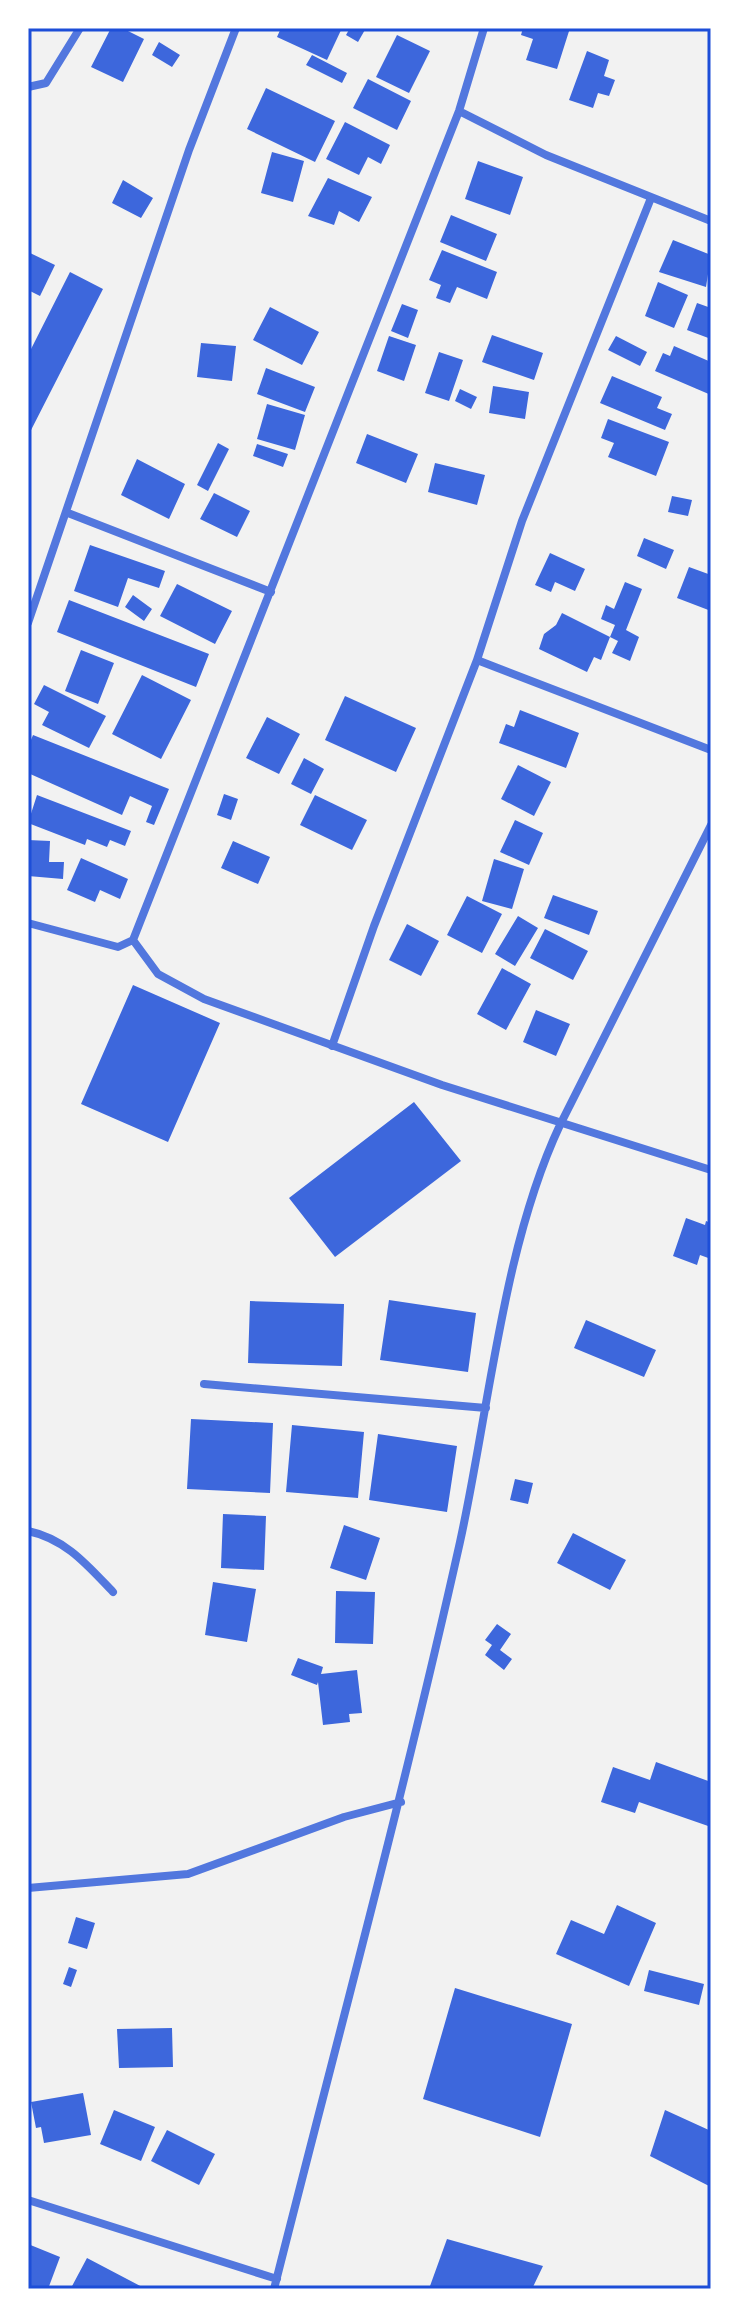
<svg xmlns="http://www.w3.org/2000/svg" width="739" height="2317" font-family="'Golos Text',sans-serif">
  <rect width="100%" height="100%" fill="#f2f2f2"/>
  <path fill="#3d67dc" d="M 111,28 L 122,28 L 144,39 L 123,82 L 91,67 Z
    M 281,28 L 342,28 L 327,60 L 277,37 Z
    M 350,28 L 366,28 L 358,42 L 346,35 Z
    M 523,28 L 570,28 L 557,69 L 526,60 L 533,39 L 521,35 Z
    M 397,35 L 430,51 L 409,93 L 376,77 Z
    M 159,42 L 180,55 L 172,67 L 152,55 Z
    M 587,51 L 609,60 L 604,76 L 615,80 L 609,96 L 598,93 L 593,108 L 569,100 Z
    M 312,55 L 347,73 L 342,83 L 306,65 Z
    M 368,79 L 411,101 L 397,130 L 353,108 Z
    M 266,88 L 335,121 L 315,162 L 247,129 Z
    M 345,122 L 390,145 L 381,164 L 368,157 L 359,175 L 326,159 Z
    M 272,152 L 304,161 L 293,202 L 261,193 Z
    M 478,161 L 523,177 L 510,215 L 465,199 Z
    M 328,178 L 372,197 L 359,222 L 339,211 L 334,225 L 308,216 Z
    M 123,180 L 153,198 L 141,218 L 112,203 Z
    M 451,215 L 497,234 L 486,261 L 440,242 Z
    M 673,240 L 711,255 L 706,287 L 659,272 Z
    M 442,250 L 497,272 L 487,299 L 457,287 L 450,303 L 436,298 L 441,285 L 429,280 Z
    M 28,252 L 55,265 L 40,296 L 28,290 Z
    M 70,272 L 103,289 L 28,436 L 28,355 Z
    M 658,282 L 688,295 L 674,328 L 645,316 Z
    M 697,303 L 711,308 L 711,339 L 687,330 Z
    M 402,304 L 418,310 L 408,338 L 391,331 Z
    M 270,307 L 319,332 L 302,365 L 253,340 Z
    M 492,335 L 543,353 L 534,380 L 482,362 Z
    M 389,336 L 416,345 L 404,381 L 377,371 Z
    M 616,336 L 647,352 L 640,366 L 608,350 Z
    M 201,343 L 236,346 L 232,381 L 197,377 Z
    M 674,346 L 711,362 L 711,395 L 655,371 L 663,353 L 670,356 Z
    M 439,352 L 463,360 L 449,401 L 425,393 Z
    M 266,368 L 315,387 L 305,412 L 257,394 Z
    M 612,376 L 662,397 L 657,408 L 672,414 L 665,430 L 600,403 Z
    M 493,386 L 529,392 L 525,419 L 489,413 Z
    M 460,389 L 477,397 L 471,409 L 455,401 Z
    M 267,404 L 305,415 L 295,450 L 257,439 Z
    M 608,419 L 669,442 L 656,476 L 608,457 L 614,443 L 601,438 Z
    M 367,434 L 418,454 L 406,483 L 356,463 Z
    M 218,443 L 229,449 L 208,491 L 197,485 Z
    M 257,444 L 288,454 L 283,467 L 253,456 Z
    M 137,459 L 185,484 L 169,519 L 121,495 Z
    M 435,463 L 485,475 L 477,505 L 428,492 Z
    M 214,493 L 250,511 L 237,537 L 200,519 Z
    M 672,496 L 692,500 L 688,516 L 668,512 Z
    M 644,538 L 674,550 L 666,569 L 637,556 Z
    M 90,545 L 165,571 L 159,588 L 128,578 L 118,607 L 74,591 Z
    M 550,553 L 585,569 L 575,591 L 555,582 L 551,592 L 535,585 Z
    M 689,567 L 711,575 L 711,611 L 677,598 Z
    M 625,582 L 642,589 L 626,630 L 639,637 L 630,661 L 612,653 L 618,641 L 610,637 L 601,660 L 594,657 L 587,672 L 539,649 L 544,634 L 556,625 L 562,613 L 610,637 L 615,625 L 601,619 L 606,605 L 614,609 Z
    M 177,584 L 232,611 L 215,644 L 160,616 Z
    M 133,595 L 152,609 L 144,621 L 125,607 Z
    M 69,600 L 209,654 L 196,687 L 57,632 Z
    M 81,650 L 114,663 L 98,704 L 65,691 Z
    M 142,675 L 191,700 L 161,759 L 112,734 Z
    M 44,685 L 106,716 L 89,748 L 42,725 L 49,712 L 34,704 Z
    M 345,696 L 416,728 L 396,772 L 325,740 Z
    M 520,710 L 579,733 L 566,768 L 499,743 L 506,724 L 514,727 Z
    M 267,717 L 300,734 L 279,774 L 246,758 Z
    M 33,735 L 169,789 L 154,825 L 146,822 L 152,806 L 130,796 L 122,815 L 28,773 L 28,747 Z
    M 304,758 L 324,769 L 311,794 L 291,784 Z
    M 518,765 L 551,782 L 534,816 L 501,799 Z
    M 224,794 L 238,799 L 231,820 L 217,815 Z
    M 37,795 L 131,831 L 125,846 L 110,840 L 107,847 L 87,839 L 85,845 L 28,823 Z
    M 315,795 L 367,820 L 352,850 L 300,825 Z
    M 515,820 L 543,833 L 529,865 L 500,852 Z
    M 28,840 L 50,841 L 49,862 L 64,862 L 63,879 L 28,876 Z
    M 233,841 L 270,857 L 258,884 L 221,868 Z
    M 81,858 L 128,879 L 120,899 L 100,890 L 95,902 L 67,890 Z
    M 494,859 L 524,869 L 512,909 L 482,901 Z
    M 553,895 L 598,911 L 589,935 L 544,918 Z
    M 467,896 L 502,914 L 482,953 L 447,935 Z
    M 518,916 L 538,928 L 515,966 L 495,954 Z
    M 407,924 L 439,941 L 421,976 L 389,960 Z
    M 545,929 L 588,951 L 573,980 L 530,958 Z
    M 502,968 L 531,984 L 506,1030 L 477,1014 Z
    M 133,985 L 220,1023 L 168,1142 L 81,1104 Z
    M 536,1010 L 570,1024 L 556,1056 L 523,1042 Z
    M 414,1102 L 461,1161 L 335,1257 L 289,1198 Z
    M 686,1218 L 705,1225 L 706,1221 L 711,1223 L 711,1259 L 700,1255 L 697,1265 L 673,1256 Z
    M 389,1300 L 476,1313 L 468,1372 L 380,1360 Z
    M 250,1301 L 344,1304 L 342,1366 L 248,1363 Z
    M 586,1320 L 656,1350 L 644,1377 L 574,1348 Z
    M 191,1419 L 273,1423 L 270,1493 L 187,1489 Z
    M 292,1425 L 364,1432 L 358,1498 L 286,1492 Z
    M 378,1434 L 457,1446 L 447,1512 L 369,1500 Z
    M 515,1479 L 533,1483 L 528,1504 L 510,1500 Z
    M 223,1514 L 266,1516 L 264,1570 L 221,1568 Z
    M 344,1525 L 380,1538 L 366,1580 L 330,1568 Z
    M 573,1533 L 626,1560 L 610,1590 L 557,1563 Z
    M 213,1582 L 256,1589 L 247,1642 L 205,1635 Z
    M 336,1591 L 375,1592 L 373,1644 L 335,1643 Z
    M 497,1624 L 511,1634 L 500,1650 L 512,1659 L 504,1670 L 485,1655 L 492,1645 L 485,1640 Z
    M 298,1658 L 323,1667 L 321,1674 L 357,1670 L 362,1713 L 349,1714 L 350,1722 L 323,1725 L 318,1682 L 317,1685 L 291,1675 Z
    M 656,1762 L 711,1782 L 711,1827 L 639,1802 L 635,1813 L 601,1802 L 613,1767 L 650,1780 Z
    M 617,1905 L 656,1923 L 629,1986 L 556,1954 L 571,1920 L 604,1934 Z
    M 76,1917 L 95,1923 L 87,1949 L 68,1943 Z
    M 69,1967 L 77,1970 L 71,1987 L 63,1984 Z
    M 649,1970 L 704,1984 L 699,2005 L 644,1991 Z
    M 455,1988 L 572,2024 L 540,2137 L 423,2099 Z
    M 172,2028 L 173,2067 L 119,2068 L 117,2029 Z
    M 83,2093 L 91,2135 L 44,2143 L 41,2127 L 36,2128 L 31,2102 Z
    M 114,2110 L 155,2127 L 141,2161 L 100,2144 Z
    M 665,2110 L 711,2131 L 711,2187 L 650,2156 Z
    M 167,2130 L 215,2154 L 199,2185 L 151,2161 Z
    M 447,2239 L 543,2266 L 532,2289 L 436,2289 L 430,2286 Z
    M 28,2244 L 60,2257 L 48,2289 L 28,2289 Z
    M 87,2258 L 146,2289 L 71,2288 Z"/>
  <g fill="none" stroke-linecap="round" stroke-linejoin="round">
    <path stroke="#5277de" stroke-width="8" d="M 28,87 L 46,83 L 80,28
      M 459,111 L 546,155 L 711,221
      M 68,513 L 271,592
      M 28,623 L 189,150 L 236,28
      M 477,660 L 711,750
      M 28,923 L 118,947 L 133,940
      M 133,940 L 459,111 L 484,28
      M 133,940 L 158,974 L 204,999 L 442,1085 L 711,1170
      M 332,1046 L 374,926 L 477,660 L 522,521 L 651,198
      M 204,1384 L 486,1408
      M 28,1531 C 66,1539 88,1566 113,1592
      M 28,1888 L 188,1874 L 344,1817 L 401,1802
      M 28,2200 L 277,2279
      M 274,2289 C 337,2040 404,1793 460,1542 C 489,1410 503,1246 560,1125 L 711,825"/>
  </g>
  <rect width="739" height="2317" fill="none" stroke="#ffffff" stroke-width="60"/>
  <rect x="30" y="30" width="679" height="2257" fill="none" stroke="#1d4ed8" stroke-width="3"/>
</svg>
